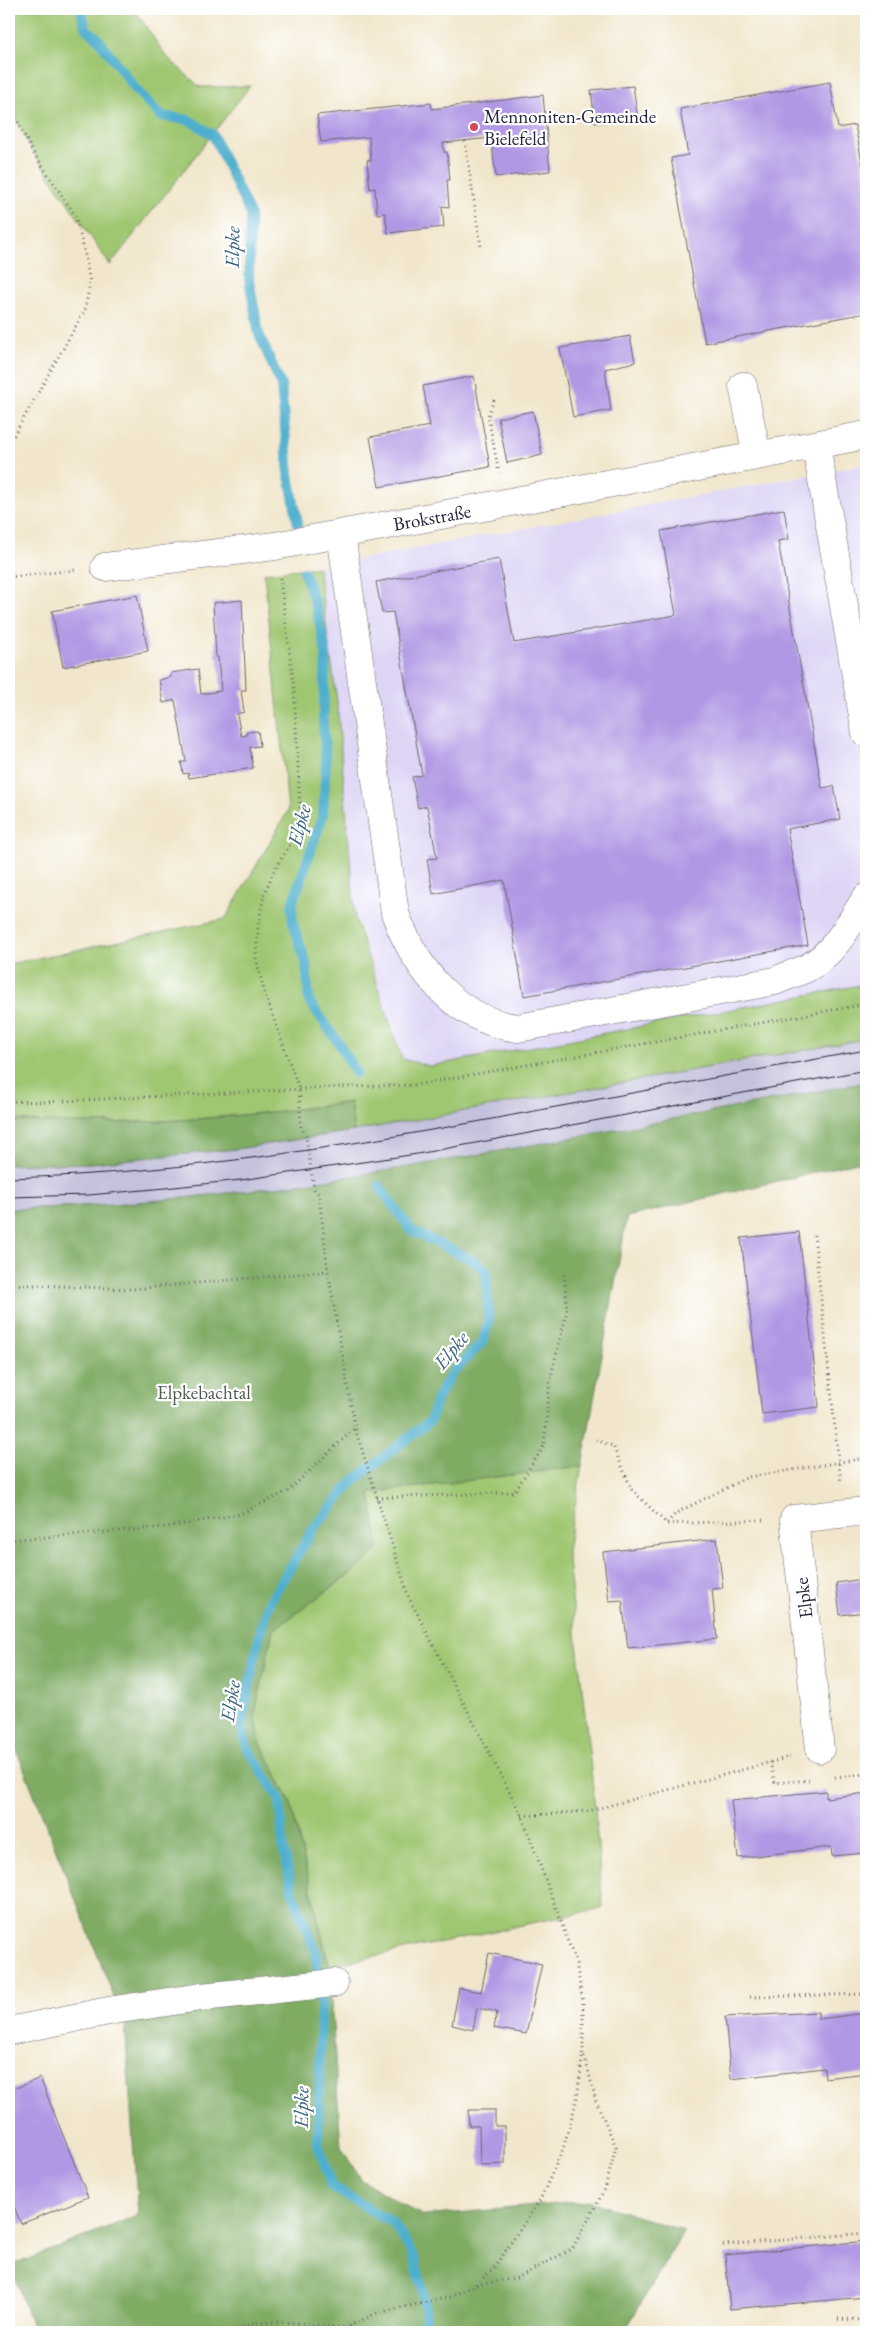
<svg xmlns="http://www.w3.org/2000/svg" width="875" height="2341" font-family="'EB Garamond',serif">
  <rect width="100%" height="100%" fill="#fff"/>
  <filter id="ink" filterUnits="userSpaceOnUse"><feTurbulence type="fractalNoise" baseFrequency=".02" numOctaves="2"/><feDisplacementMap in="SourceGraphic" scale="10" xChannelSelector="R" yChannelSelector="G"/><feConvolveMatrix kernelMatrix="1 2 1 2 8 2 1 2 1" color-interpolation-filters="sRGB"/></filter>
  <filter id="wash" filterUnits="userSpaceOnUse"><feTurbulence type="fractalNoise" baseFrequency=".0096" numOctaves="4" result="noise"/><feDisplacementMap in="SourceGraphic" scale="20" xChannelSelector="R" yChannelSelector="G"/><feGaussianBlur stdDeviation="1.12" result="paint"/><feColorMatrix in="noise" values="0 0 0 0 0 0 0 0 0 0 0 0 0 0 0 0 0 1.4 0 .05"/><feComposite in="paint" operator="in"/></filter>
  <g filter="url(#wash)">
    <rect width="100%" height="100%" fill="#f1e6cb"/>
    <path fill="#ded5f5" d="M 866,464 L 866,984 L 430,1066 L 402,1059 L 355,914 L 337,701 L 318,567 Z"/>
    <path fill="#c3c1db" d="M 866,1039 L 866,1082 L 425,1165 L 244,1193 L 88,1207 L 9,1209 L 9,1165 L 91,1163 L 237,1149 L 354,1131 Z"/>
    <path fill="#9fc671" stroke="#607456" d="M 9,9 L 134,9 L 166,56 L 200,87 L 250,86 L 110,265 L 31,149 L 9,104 Z
      M 318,567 L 337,701 L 355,918 L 402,1059 L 430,1066 L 866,984 L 866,1039 L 354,1131 L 350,1102 C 237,1118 123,1128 9,1120 L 9,964 L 225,919 L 288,811 L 264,573 Z
      M 582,1466 L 567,1551 L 594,1797 L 603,1908 L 329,1966 L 290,1801 L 260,1742 L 255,1713 L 273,1630 L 357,1569 L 379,1548 L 369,1493 Z"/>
    <path fill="#7fab63" stroke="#50664f" d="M 866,1082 L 866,1160 L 627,1217 L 582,1466 L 370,1493 L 379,1548 L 357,1569 L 273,1630 L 255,1713 L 260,1742 L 290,1801 L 329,1966 L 341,2147 L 361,2180 L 423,2216 L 590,2201 L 684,2231 L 624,2332 L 34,2332 L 11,2266 L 138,2215 L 125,2025 L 9,1731 L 9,1209 C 180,1205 347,1179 515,1148 C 632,1127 749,1105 866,1082 Z
      M 350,1102 L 354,1131 L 237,1149 L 91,1163 L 9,1165 L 9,1120 C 123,1128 237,1118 350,1102 Z"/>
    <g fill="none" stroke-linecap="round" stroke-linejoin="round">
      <path stroke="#4eafcd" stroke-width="10" d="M 81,9 L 86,29 L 96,36 L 137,91 L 161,116 L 189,120 L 213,135 L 250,214 L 249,280 L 259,334 L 281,385 L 289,475 L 298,524
        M 304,572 L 316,607 L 326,653 L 323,721 L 326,762 L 323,815 L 292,905 L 293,923 L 306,963 L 309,1001 L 338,1042 L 356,1073
        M 379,1186 L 411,1230 L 474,1261 L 486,1271 L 489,1322 L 482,1343 L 452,1373 L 437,1398 L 430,1421 L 352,1482 L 313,1529 L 270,1601 L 261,1629 L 243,1716 L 242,1730 L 248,1749 L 280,1800 L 283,1846 L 294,1897 L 316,1952 L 321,2004 L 318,2143 L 331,2186 L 394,2224 L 413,2254 L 422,2288 L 426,2317 L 421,2332"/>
    </g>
    <g id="blocks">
      <path fill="#b198e4" d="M 830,82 L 838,128 L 855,125 L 866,184 L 866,313 L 705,343 L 671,158 L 688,155 L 680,109 Z
        M 633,86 L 638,119 L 595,123 L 591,90 Z
        M 543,95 L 550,171 L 496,177 L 491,138 L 443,143 L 444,152 L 447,152 L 450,180 L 447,180 L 449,207 L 442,206 L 444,227 L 388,233 L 385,213 L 377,214 L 375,188 L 370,189 L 367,160 L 371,160 L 369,137 L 321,142 L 317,115 L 431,103 L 432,109 Z
        M 630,336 L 635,362 L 605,369 L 611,410 L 573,417 L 560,348 Z
        M 474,376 L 490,467 L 379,487 L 370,437 L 430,426 L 423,386 Z
        M 533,411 L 542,455 L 507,463 L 498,418 Z
        M 784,509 L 789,539 L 778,541 L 822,788 L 834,786 L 840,819 L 787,829 L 808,945 L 524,996 L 504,880 L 433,894 L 427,859 L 437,858 L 427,806 L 418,808 L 412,777 L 422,775 L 393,612 L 382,613 L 376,582 L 499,559 L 514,643 L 676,615 L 661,531 Z
        M 137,595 L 148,651 L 63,667 L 52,611 Z
        M 242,600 L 246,690 L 241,690 L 244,712 L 237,714 L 241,736 L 247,735 L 246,732 L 258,731 L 260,746 L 250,747 L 253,768 L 189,778 L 188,773 L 183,774 L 181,762 L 186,762 L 175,700 L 163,703 L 159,680 L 171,677 L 171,673 L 198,669 L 201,694 L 221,691 L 218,657 L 216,657 L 213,603 Z
        M 799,1232 L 819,1407 L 762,1414 L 741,1238 Z
        M 717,1539 L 723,1588 L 712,1589 L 717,1639 L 628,1648 L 622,1600 L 609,1601 L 603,1552 Z
        M 863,1579 L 866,1612 L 840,1615 L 836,1583 Z
        M 826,1791 L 826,1798 L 866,1793 L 866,1853 L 832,1856 L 831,1847 L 738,1858 L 731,1800 Z
        M 489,1953 L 542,1964 L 526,2034 L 494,2028 L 497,2012 L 477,2008 L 473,2030 L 452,2025 L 459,1988 L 481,1992 Z
        M 818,2012 L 818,2019 L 866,2013 L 866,2073 L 825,2078 L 824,2068 L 731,2079 L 725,2017 Z
        M 40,2078 L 88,2197 L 21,2224 L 9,2194 L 9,2091 Z
        M 468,2110 L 495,2110 L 495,2126 L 505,2126 L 505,2164 L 480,2165 L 479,2126 L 469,2126 Z
        M 866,2241 L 866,2297 L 730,2309 L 725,2255 Z"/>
    </g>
  </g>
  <g filter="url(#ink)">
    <use href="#blocks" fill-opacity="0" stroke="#6a676d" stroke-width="1"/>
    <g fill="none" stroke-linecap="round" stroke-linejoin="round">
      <g stroke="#6a676d" stroke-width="29">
        <path id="minor" d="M 743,386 L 757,456 L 866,435
          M 816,445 L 866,733
          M 341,534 L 395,913 C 416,970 455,1020 518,1028 L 775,981 C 785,976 797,973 807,968 C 835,953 850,923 866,898
          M 105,567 L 275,546 L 757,456
          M 820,1749 L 794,1519 L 866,1511
          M 9,2031 L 114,2010 L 201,1997 L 334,1983"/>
      </g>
      <path stroke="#6a676d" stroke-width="3" stroke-dasharray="1 4" stroke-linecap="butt" d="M 9,104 L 31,149 L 75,215 L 84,250 L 90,282 L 85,310 L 9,444
        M 465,141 L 481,247
        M 494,400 L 488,416 L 499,473
        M 9,577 L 75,570
        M 280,578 L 294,688 L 300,808 L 298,825 L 293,840 L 274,871 L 264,894 L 258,927 L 256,958 L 265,994 L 299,1089 L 301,1127 L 306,1136 L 314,1189 L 319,1194 L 328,1271 L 355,1428 L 409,1598 L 522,1816 L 576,1963 L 583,2002 L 583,2051 L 577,2099 L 563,2149 L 540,2200 L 493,2269 L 475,2285
        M 9,1101 L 46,1102 L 341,1087 L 415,1085 L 866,1004
        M 814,1235 L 841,1483
        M 9,1284 L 132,1289 L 328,1271
        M 596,1440 L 613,1446 L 632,1490 L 667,1524 L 763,1520
        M 377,1498 L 514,1492 L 544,1446 L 550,1380 L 567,1311 L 564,1271
        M 667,1523 L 676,1513 L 748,1477 L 866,1458
        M 9,1540 L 167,1527 L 240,1514 L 288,1491 L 355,1428
        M 770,1762 L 775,1783 L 809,1780
        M 835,1777 L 866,1774
        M 522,1816 L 589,1811 L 790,1757
        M 750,1997 L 866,1994
        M 723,2245 L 866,2233
        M 838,2319 L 866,2320
        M 234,2332 C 256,2314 317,2326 345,2328
        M 341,2332 L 345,2328 L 377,2313 L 450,2297 L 475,2285 L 517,2278 L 572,2249 L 605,2189 L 616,2147 L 596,2101 L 584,2054"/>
      <use href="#minor" stroke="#fff" stroke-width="28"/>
      <path stroke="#22223b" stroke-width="1" d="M 9,1178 C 190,1173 367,1143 545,1109 C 652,1089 759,1070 866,1050
        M 9,1197 L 89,1195 L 165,1188 L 241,1180 L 417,1154 L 866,1070"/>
    </g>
  </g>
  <circle fill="#d1495b" stroke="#fff" stroke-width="2" cx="474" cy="127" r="5"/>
  <g text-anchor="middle" stroke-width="4.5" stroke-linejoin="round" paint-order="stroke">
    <g font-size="19" fill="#22223b" stroke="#fff" text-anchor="start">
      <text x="484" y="123">Mennoniten-Gemeinde<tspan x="484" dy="22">Bielefeld</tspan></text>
    </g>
    <g font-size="19" fill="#22223b" stroke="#fff">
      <text transform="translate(432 517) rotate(-10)" y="7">Brokstraße</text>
      <text transform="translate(803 1598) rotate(-97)" y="7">Elpke</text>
    </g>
    <g font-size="19" fill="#4e5b4e" stroke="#fff">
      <text x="204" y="1399">Elpkebachtal</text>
    </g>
    <g font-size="20" font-style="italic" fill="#36617d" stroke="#fff">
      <text transform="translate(232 247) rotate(-89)" y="7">Elpke</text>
      <text transform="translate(299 825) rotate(-75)" y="7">Elpke</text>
      <text transform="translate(451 1350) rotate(-50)" y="7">Elpke</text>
      <text transform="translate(230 1701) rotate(-81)" y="7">Elpke</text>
      <text transform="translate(301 2107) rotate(-89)" y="7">Elpke</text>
    </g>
  </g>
  <rect width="875" height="2341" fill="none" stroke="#fff" stroke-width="30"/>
</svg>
